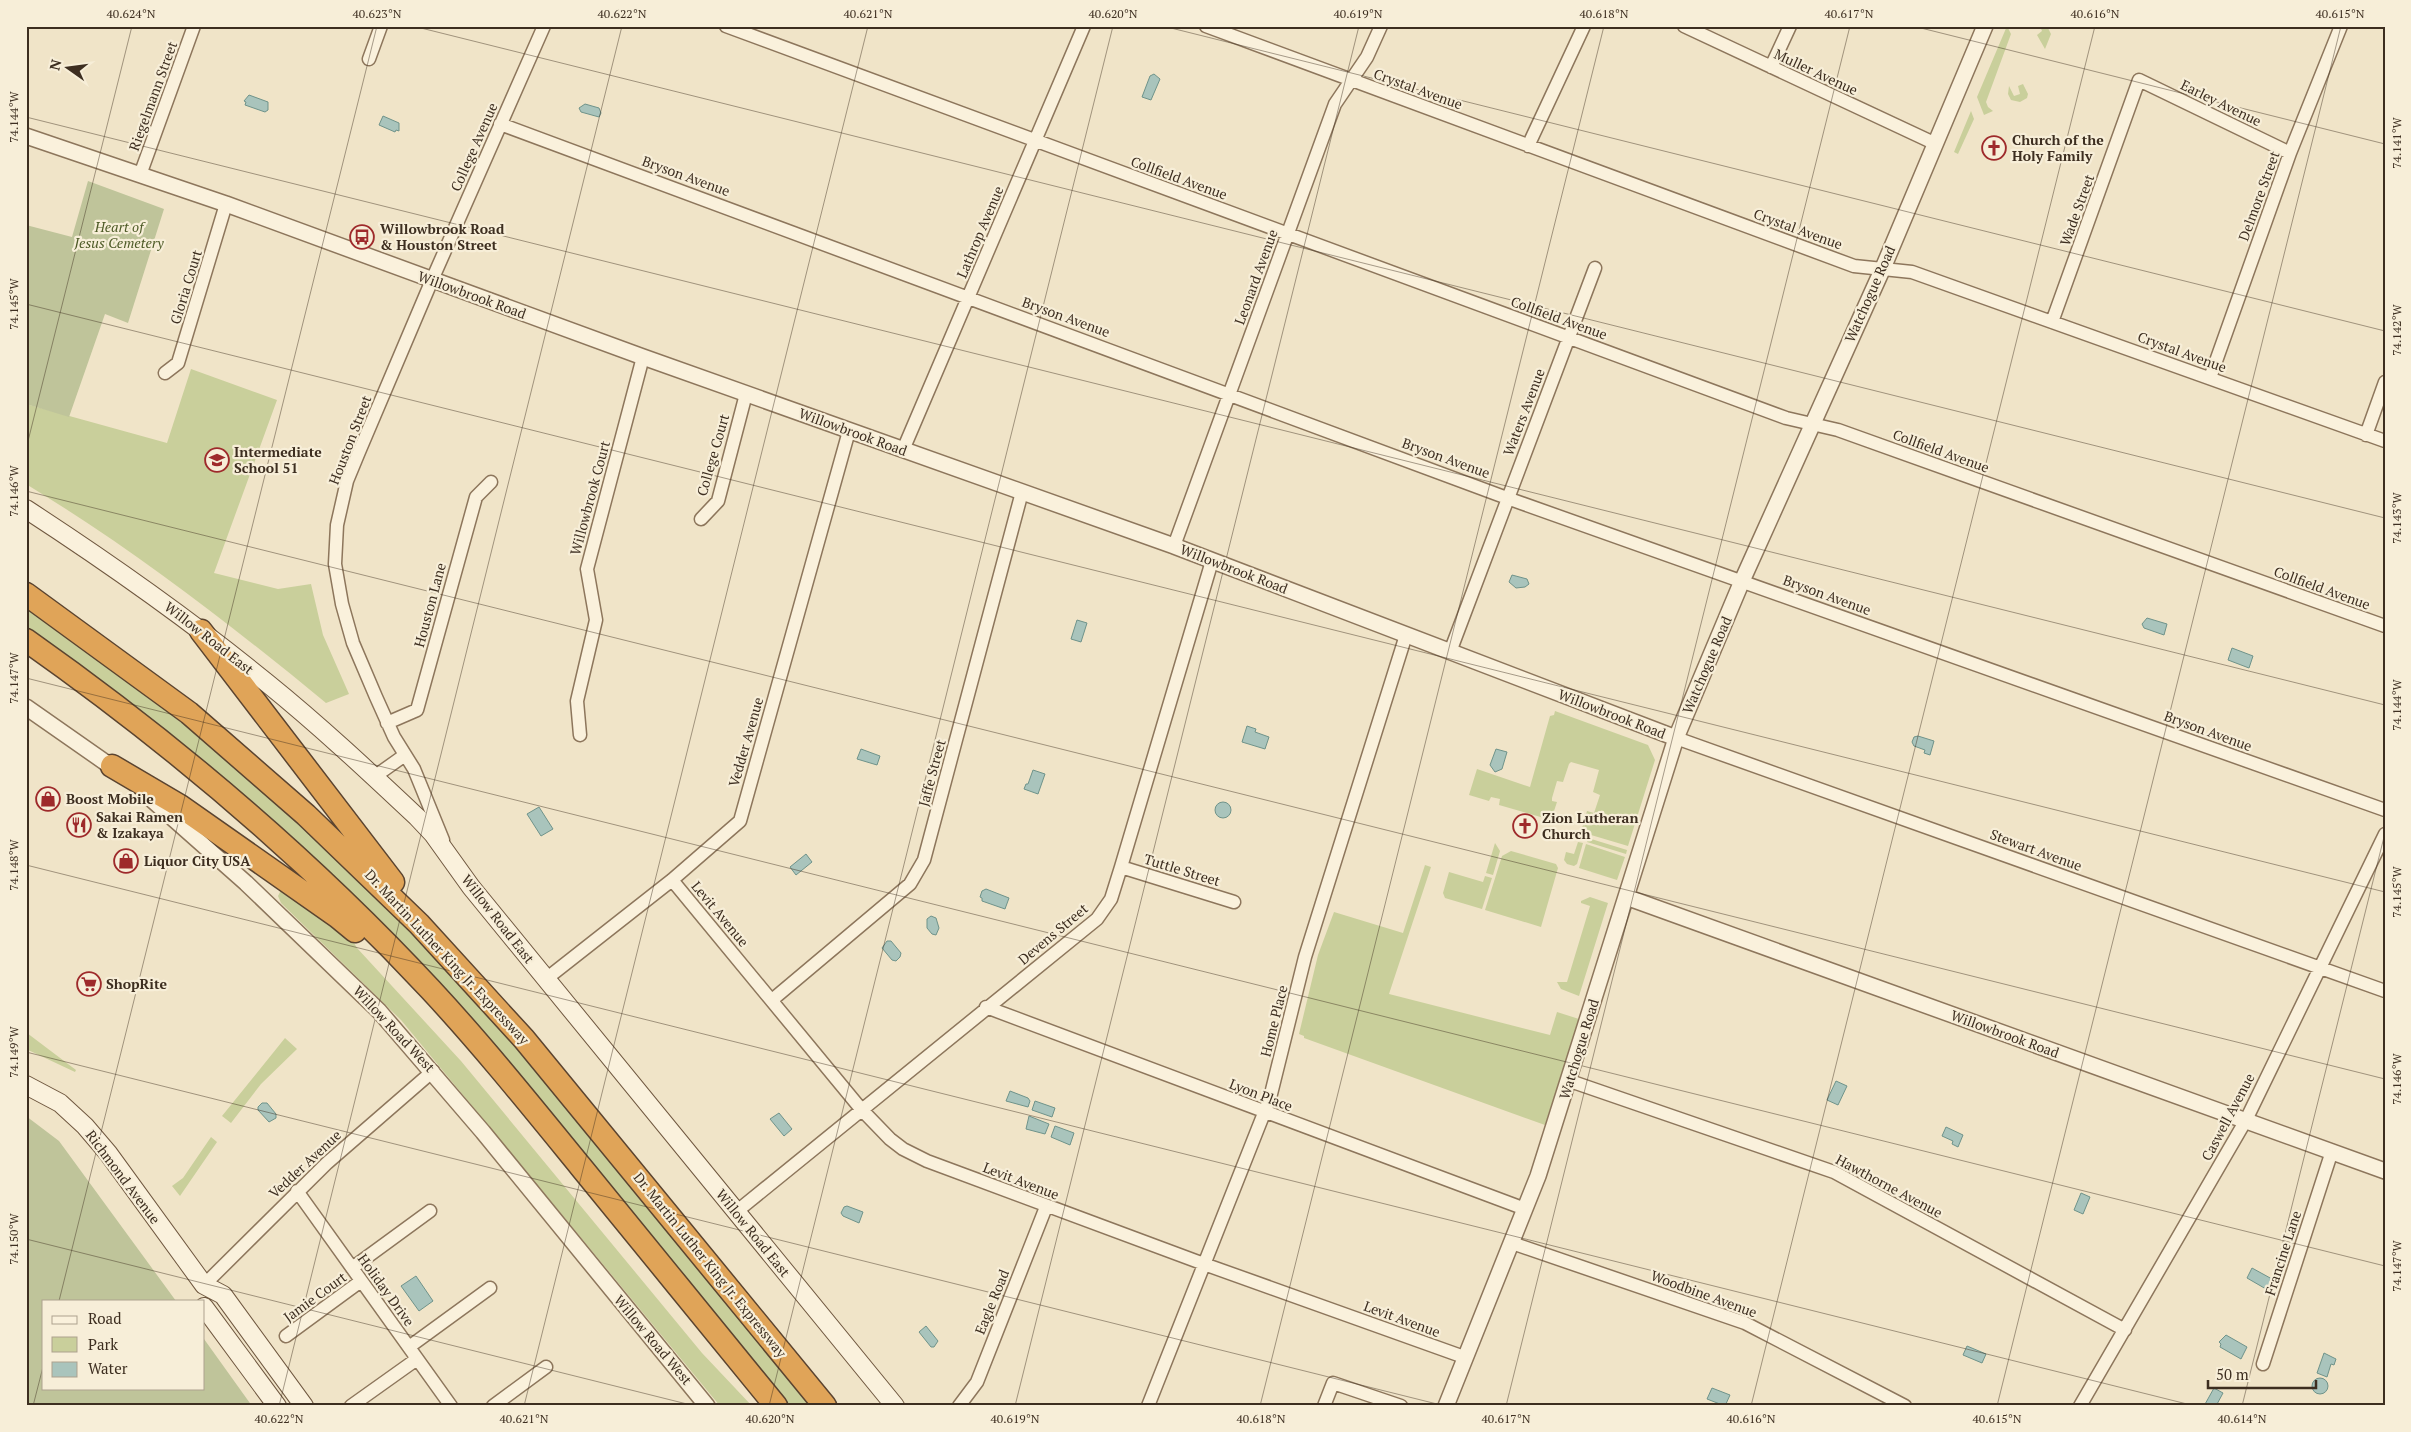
<svg xmlns="http://www.w3.org/2000/svg" width="2411" height="1432" font-family="'PT Serif',serif">
  <rect width="100%" height="100%" fill="#f0e4c8"/>
  <path fill="#c9cf9b" d="M 2007,26 L 2011,34 L 1986,102 L 1988,107 L 1993,111 L 1984,115 L 1977,97 Z
    M 2040,26 L 2047,26 L 2051,34 L 2045,49 L 2037,35 L 2042,31 Z
    M 2023,84 L 2028,94 L 2027,98 L 2020,102 L 2011,100 L 2008,94 L 2009,86 L 2014,96 L 2020,94 L 2018,86 Z
    M 1971,111 L 1974,119 L 1958,154 L 1954,152 Z
    M 191,369 L 277,400 L 214,573 L 278,589 L 311,584 L 323,635 L 349,694 L 326,703 C 230,624 133,549 26,484 L 26,404 L 167,443 Z
    M 26,607 L 144,692 L 261,788 L 367,886 L 421,940 L 520,1050 L 811,1406 L 789,1406 L 447,995 L 26,629 Z
    M 1555,711 L 1648,745 L 1655,760 L 1628,846 L 1581,832 L 1587,811 L 1594,813 L 1600,795 L 1593,792 L 1599,770 L 1571,762 L 1569,764 L 1563,782 L 1557,781 L 1552,798 L 1552,801 L 1557,802 L 1551,820 L 1499,805 L 1500,799 L 1491,797 L 1489,801 L 1469,795 L 1477,769 L 1530,787 L 1550,716 L 1554,715 Z
    M 1588,838 L 1627,850 L 1626,854 L 1587,842 Z
    M 1578,842 L 1583,843 L 1577,864 L 1574,866 L 1567,864 L 1564,860 L 1566,852 L 1574,854 Z
    M 1495,843 L 1500,851 L 1493,875 L 1486,873 Z
    M 1586,844 L 1625,857 L 1617,880 L 1579,868 Z
    M 1511,851 L 1556,864 L 1558,868 L 1541,927 L 1485,910 L 1502,856 Z
    M 1425,865 L 1431,867 L 1389,994 L 1550,1035 L 1557,1012 L 1579,1019 L 1545,1125 L 1304,1038 L 1304,1036 L 1299,1034 L 1318,955 L 1334,912 L 1403,933 Z
    M 1449,872 L 1483,882 L 1485,876 L 1492,878 L 1482,909 L 1445,898 L 1443,893 Z
    M 281,890 L 351,938 L 357,948 L 461,1061 L 702,1353 L 752,1406 L 720,1406 L 401,1020 L 281,903 L 278,896 Z
    M 1590,897 L 1608,903 L 1579,996 L 1561,989 L 1557,982 L 1567,982 L 1590,906 L 1581,903 L 1581,901 Z
    M 27,1033 L 72,1067 L 76,1070 L 75,1072 L 26,1049 Z
    M 285,1038 L 297,1049 L 261,1084 L 231,1123 L 222,1116 Z
    M 211,1137 L 217,1142 L 180,1196 L 172,1186 L 183,1178 Z"/>
  <path fill="#bfc49a" d="M 88,181 L 164,209 L 128,323 L 105,314 L 69,417 L 26,404 L 26,225 L 72,237 Z
    M 26,1116 L 59,1141 L 176,1301 L 44,1301 L 44,1388 L 204,1388 L 204,1339 L 252,1406 L 26,1406 Z"/>
  <path fill="#a9c4bc" stroke="#6f938a" d="M 1154,74 L 1160,79 L 1151,100 L 1142,97 L 1150,76 Z
    M 249,95 L 268,102 L 268,110 L 265,112 L 245,105 L 246,102 L 244,101 Z
    M 585,104 L 599,108 L 601,113 L 599,117 L 581,112 L 579,108 Z
    M 383,116 L 399,123 L 399,131 L 396,130 L 395,132 L 379,125 Z
    M 1512,575 L 1527,579 L 1529,584 L 1525,587 L 1516,588 L 1509,582 Z
    M 2147,618 L 2167,624 L 2164,635 L 2144,628 L 2142,624 Z
    M 1077,620 L 1087,623 L 1081,642 L 1071,639 Z
    M 2232,648 L 2253,656 L 2249,668 L 2228,660 Z
    M 1247,726 L 1256,729 L 1255,732 L 1269,737 L 1265,749 L 1242,742 Z
    M 1918,736 L 1934,741 L 1930,755 L 1924,753 L 1925,750 L 1914,746 L 1912,742 L 1914,737 Z
    M 861,749 L 880,756 L 877,765 L 857,759 Z
    M 1496,749 L 1507,752 L 1502,769 L 1495,772 L 1490,765 Z
    M 1033,770 L 1045,774 L 1038,794 L 1024,789 L 1026,784 L 1028,784 Z
    M1215 810a8 8 0 1 1 16 0a8 8 0 1 1-16 0Z
    M 539,807 L 553,829 L 541,836 L 527,814 Z
    M 806,854 L 812,862 L 796,875 L 790,867 Z
    M 986,889 L 1009,898 L 1005,909 L 982,901 L 982,898 L 980,897 L 982,891 Z
    M 931,916 L 936,918 L 939,928 L 936,935 L 932,934 L 927,928 L 927,919 Z
    M 887,941 L 891,941 L 901,953 L 900,957 L 896,961 L 892,960 L 882,948 Z
    M 1836,1081 L 1847,1086 L 1838,1105 L 1827,1100 Z
    M 1010,1091 L 1028,1098 L 1030,1101 L 1028,1107 L 1006,1101 Z
    M 1035,1101 L 1055,1108 L 1052,1117 L 1032,1110 Z
    M 262,1103 L 267,1103 L 276,1114 L 276,1118 L 269,1122 L 258,1110 L 258,1107 Z
    M 779,1113 L 792,1129 L 784,1136 L 770,1119 Z
    M 1029,1116 L 1049,1124 L 1045,1134 L 1026,1129 Z
    M 1055,1126 L 1074,1133 L 1070,1145 L 1051,1137 Z
    M 1946,1127 L 1963,1135 L 1958,1147 L 1952,1144 L 1953,1141 L 1942,1136 Z
    M 2081,1193 L 2090,1197 L 2083,1214 L 2074,1210 Z
    M 847,1206 L 863,1212 L 859,1223 L 843,1216 L 841,1213 L 844,1207 Z
    M 2252,1268 L 2272,1279 L 2266,1289 L 2247,1278 Z
    M 416,1276 L 433,1301 L 419,1311 L 401,1286 Z
    M 926,1326 L 938,1341 L 934,1347 L 931,1347 L 919,1332 Z
    M 2226,1335 L 2247,1347 L 2241,1359 L 2220,1347 L 2221,1344 L 2219,1342 Z
    M 1967,1346 L 1986,1354 L 1982,1363 L 1963,1355 Z
    M 2324,1353 L 2336,1359 L 2334,1365 L 2331,1364 L 2327,1377 L 2317,1373 Z
    M2312 1386a8 8 0 1 1 16 0a8 8 0 1 1-16 0Z
    M 1712,1388 L 1730,1395 L 1725,1406 L 1707,1399 Z
    M 2214,1388 L 2223,1393 L 2216,1406 L 2204,1406 Z"/>
  <g fill="none" stroke-linecap="round" stroke-linejoin="round">
    <g stroke="#8d765c" stroke-width="15">
      <path id="minor" d="M 726,26 L 1786,418 L 1838,430 L 2385,626
        M 1206,26 L 1854,266 L 1912,272 L 2385,441
        M 1684,26 L 1936,144
        M 369,59 L 381,26
        M 1771,67 L 1790,26
        M 500,124 L 1507,498 L 2385,810
        M 1528,146 L 1584,26
        M 140,175 L 194,26
        M 2052,322 L 2139,80 L 2290,153
        M 165,373 L 178,363 L 226,204
        M 2210,378 L 2290,153 L 2341,26
        M 2366,435 L 2385,382
        M 903,450 L 1084,26
        M 701,519 L 718,501 L 746,394
        M 1174,546 L 1335,104 L 1367,57 L 1381,26
        M 1450,652 L 1595,268
        M 387,723 L 417,710 L 476,497 L 491,482
        M 580,735 L 577,701 L 596,620 L 587,569 L 643,357
        M 1676,738 L 2385,991
        M 374,777 L 405,755
        M 443,840 L 414,769 L 394,737 L 376,697 L 353,643 L 342,604 L 335,564 L 337,525 L 347,481 L 359,452 L 432,280 L 544,26
        M 1121,867 L 1234,902
        M 672,880 L 861,1109 L 890,1139 L 903,1149 L 927,1161 L 1204,1264 L 1464,1357
        M 546,979 L 672,880 L 740,821 L 849,431
        M 772,1000 L 910,884 L 924,860 L 1022,492
        M 986,1007 L 1525,1209
        M 1570,1081 L 1834,1172 L 2125,1330
        M 297,1191 L 451,1406
        M 736,1212 L 1097,919 L 1111,899 L 1121,867 L 1212,561
        M 1512,1243 L 1745,1323 L 1905,1406
        M 352,1268 L 430,1211
        M 204,1285 L 327,1163 L 433,1071
        M 286,1336 L 361,1281
        M 409,1347 L 490,1288
        M 2263,1364 L 2332,1151
        M 351,1406 L 417,1359
        M 493,1406 L 546,1367
        M 959,1406 L 977,1382 L 1046,1207
        M 1148,1406 L 1270,1098 L 1305,957 L 1406,635
        M 1324,1406 L 1333,1383 L 1401,1406
        M 2080,1406 L 2246,1120 L 2385,834"/>
    </g>
    <g stroke="#8d765c" stroke-width="18">
      <path id="tertiary" d="M 26,136 L 226,204 L 643,357 L 1174,546 L 1676,738
        M 26,707 L 119,772
        M 150,798 L 246,883 L 379,1011 L 483,1132 L 707,1406
        M 1626,897 L 2385,1171
        M 1446,1406 L 1538,1176 L 1676,738 L 1742,581 L 1883,268 L 1985,26"/>
    </g>
    <g stroke="#6f573f" stroke-width="20">
      <path id="secondary" d="M 26,509 C 109,563 190,620 267,683 C 319,725 368,771 417,817 L 433,834 L 471,887 L 895,1406
        M 26,1085 L 60,1103 L 85,1126 L 108,1153 L 204,1285 L 223,1295 L 304,1406
        M 204,1307 L 277,1406"/>
    </g>
    <g stroke="#5b4430" stroke-width="25">
      <path id="motorway" d="M 26,594 L 189,713 L 306,815 L 419,924 L 524,1039 L 825,1406
        M 201,631 L 393,882
        M 26,640 C 172,743 309,859 431,990 C 483,1046 532,1107 581,1167 C 646,1247 711,1326 776,1406
        M 112,766 L 180,806 L 338,917 L 355,931"/>
    </g>
    <use href="#minor" stroke="#faf1dc" stroke-width="12"/>
    <use href="#tertiary" stroke="#faf1dc" stroke-width="15"/>
    <use href="#secondary" stroke="#faf1dc" stroke-width="18"/>
    <use href="#motorway" stroke="#e0a458" stroke-width="22"/>
  </g>
  <path fill="none" stroke="#3d2e20" stroke-width="1" stroke-opacity="0.45" d="M 413,26 L 2385,518M 1163,26 L 2385,331M 1913,26 L 2385,144M 26,117 L 2385,705M 26,304 L 2385,892M 26,449 L 132,26M 26,491 L 2385,1079M 26,678 L 2385,1266M 26,865 L 2195,1406M 26,1052 L 1445,1406M 26,1239 L 695,1406M 59,1301 L 377,26M 33,1406 L 44,1363M 279,1406 L 622,26M 524,1406 L 868,26M 769,1406 L 1113,26M 1015,1406 L 1359,26M 1260,1406 L 1604,26M 1506,1406 L 1850,26M 1751,1406 L 2095,26M 1997,1406 L 2341,26M 2242,1406 L 2385,833"/>
  <defs>
    <g id="church-ring" transform="scale(1.25)"><circle r="9.5" fill="#f7eed8" stroke="#9e2a2b" stroke-width="1.5"/><path d="M-1.2-6h2.4v3.5h3.3v2.4h-3.3V6h-2.4V-.1h-3.3v-2.4h3.3Z" fill="#9e2a2b"/></g>
    <g id="bus-ring" transform="scale(1.25)"><circle r="9.5" fill="#f7eed8" stroke="#9e2a2b" stroke-width="1.5"/><path d="M-5-6H5V4H4V6H2V4H-2V6H-4V4H-5ZM-3.5-4V0h7V-4ZM-3.5 1.2v1.5H-2V1.2ZM2 1.2v1.5H3.5V1.2Z" fill="#9e2a2b"/></g>
    <g id="school-ring" transform="scale(1.25)"><circle r="9.5" fill="#f7eed8" stroke="#9e2a2b" stroke-width="1.5"/><path d="M0-5L7-2L0 1L-7-2ZM-4 1L0 2.5L4 1V4Q0 6-4 4Z" fill="#9e2a2b"/></g>
    <g id="shop-ring" transform="scale(1.25)"><circle r="9.5" fill="#f7eed8" stroke="#9e2a2b" stroke-width="1.5"/><path d="M-5-2.5h2.3a2.7 3.5 0 0 1 5.4 0H5L5.5 6h-11ZM-1.5-2.5h3a1.5 2.3 0 0 0-3 0Z" fill="#9e2a2b"/></g>
    <g id="restaurant-ring" transform="scale(1.25)"><circle r="9.5" fill="#f7eed8" stroke="#9e2a2b" stroke-width="1.5"/><path d="M-5-6h1v4h1v-4h1v4h1v-4h1v5L-1.5 .5V6h-2V.5L-5-1ZM5-6V6H3V1.5H1.5Q1.5-4 5-6Z" fill="#9e2a2b"/></g>
    <g id="supermarket-ring" transform="scale(1.25)"><circle r="9.5" fill="#f7eed8" stroke="#9e2a2b" stroke-width="1.5"/><path d="M-6-5.5h2.5l.6 2H6L4.5 2H-2.5L-4.4-4H-6ZM-1.5 3.2a1.3 1.3 0 1 0 .1 0ZM3 3.2a1.3 1.3 0 1 0 .1 0Z" fill="#9e2a2b"/></g>
  </defs>
  <g fill-rule="evenodd">
    <use href="#church-ring" x="1994" y="148"/>
    <use href="#bus-ring" x="362" y="237"/>
    <use href="#school-ring" x="217" y="460"/>
    <use href="#shop-ring" x="48" y="799"/>
    <use href="#restaurant-ring" x="79" y="825"/>
    <use href="#church-ring" x="1525" y="826"/>
    <use href="#shop-ring" x="126" y="861"/>
    <use href="#supermarket-ring" x="89" y="984"/>
  </g>
  <g text-anchor="middle" stroke-width="4.5" stroke-linejoin="round" paint-order="stroke">
    <g font-size="14" fill="#3d2e20" stroke="#f7eed8">
      <text transform="translate(1816 72) rotate(25)" y="5">Muller Avenue</text>
      <text transform="translate(1418 89) rotate(20)" y="5">Crystal Avenue</text>
      <text transform="translate(153 96) rotate(-70)" y="5">Riegelmann Street</text>
      <text transform="translate(2221 103) rotate(26)" y="5">Earley Avenue</text>
      <text transform="translate(474 147) rotate(-66)" y="5">College Avenue</text>
      <text transform="translate(686 176) rotate(20)" y="5">Bryson Avenue</text>
      <text transform="translate(1179 178) rotate(20)" y="5">Collfield Avenue</text>
      <text transform="translate(2259 196) rotate(-70)" y="5">Delmore Street</text>
      <text transform="translate(2077 210) rotate(-70)" y="5">Wade Street</text>
      <text transform="translate(1798 229) rotate(20)" y="5">Crystal Avenue</text>
      <text transform="translate(980 232) rotate(-67)" y="5">Lathrop Avenue</text>
      <text transform="translate(1256 277) rotate(-70)" y="5">Leonard Avenue</text>
      <text transform="translate(186 287) rotate(-73)" y="5">Gloria Court</text>
      <text transform="translate(1870 294) rotate(-66)" y="5">Watchogue Road</text>
      <text transform="translate(472 295) rotate(20)" y="5">Willowbrook Road</text>
      <text transform="translate(1066 317) rotate(20)" y="5">Bryson Avenue</text>
      <text transform="translate(1559 318) rotate(20)" y="5">Collfield Avenue</text>
      <text transform="translate(2182 352) rotate(20)" y="5">Crystal Avenue</text>
      <text transform="translate(1524 412) rotate(-69)" y="5">Waters Avenue</text>
      <text transform="translate(853 432) rotate(20)" y="5">Willowbrook Road</text>
      <text transform="translate(350 440) rotate(-69)" y="5">Houston Street</text>
      <text transform="translate(1941 451) rotate(20)" y="5">Collfield Avenue</text>
      <text transform="translate(713 455) rotate(-74)" y="5">College Court</text>
      <text transform="translate(1446 458) rotate(20)" y="5">Bryson Avenue</text>
      <text transform="translate(590 498) rotate(-75)" y="5">Willowbrook Court</text>
      <text transform="translate(1234 569) rotate(21)" y="5">Willowbrook Road</text>
      <text transform="translate(2322 588) rotate(20)" y="5">Collfield Avenue</text>
      <text transform="translate(1827 595) rotate(20)" y="5">Bryson Avenue</text>
      <text transform="translate(430 605) rotate(-75)" y="5">Houston Lane</text>
      <text transform="translate(209 638) rotate(38)" y="5">Willow Road East</text>
      <text transform="translate(1707 665) rotate(-67)" y="5">Watchogue Road</text>
      <text transform="translate(1612 714) rotate(21)" y="5">Willowbrook Road</text>
      <text transform="translate(2208 731) rotate(20)" y="5">Bryson Avenue</text>
      <text transform="translate(746 742) rotate(-74)" y="5">Vedder Avenue</text>
      <text transform="translate(932 773) rotate(-75)" y="5">Jaffe Street</text>
      <text transform="translate(2036 850) rotate(20)" y="5">Stewart Avenue</text>
      <text transform="translate(1182 870) rotate(17)" y="5">Tuttle Street</text>
      <text transform="translate(720 914) rotate(50)" y="5">Levit Avenue</text>
      <text transform="translate(498 919) rotate(52)" y="5">Willow Road East</text>
      <text transform="translate(1053 934) rotate(-40)" y="5">Devens Street</text>
      <text transform="translate(447 957) rotate(47)" y="5">Dr. Martin Luther King Jr. Expressway</text>
      <text transform="translate(1274 1021) rotate(-76)" y="5">Home Place</text>
      <text transform="translate(394 1029) rotate(47)" y="5">Willow Road West</text>
      <text transform="translate(2005 1034) rotate(20)" y="5">Willowbrook Road</text>
      <text transform="translate(1579 1049) rotate(-73)" y="5">Watchogue Road</text>
      <text transform="translate(1261 1095) rotate(21)" y="5">Lyon Place</text>
      <text transform="translate(2228 1117) rotate(-62)" y="5">Caswell Avenue</text>
      <text transform="translate(305 1164) rotate(-43)" y="5">Vedder Avenue</text>
      <text transform="translate(123 1177) rotate(53)" y="5">Richmond Avenue</text>
      <text transform="translate(1021 1181) rotate(21)" y="5">Levit Avenue</text>
      <text transform="translate(1889 1186) rotate(28)" y="5">Hawthorne Avenue</text>
      <text transform="translate(753 1233) rotate(51)" y="5">Willow Road East</text>
      <text transform="translate(2283 1253) rotate(-72)" y="5">Francine Lane</text>
      <text transform="translate(710 1265) rotate(51)" y="5">Dr. Martin Luther King Jr. Expressway</text>
      <text transform="translate(386 1290) rotate(54)" y="5">Holiday Drive</text>
      <text transform="translate(1704 1294) rotate(20)" y="5">Woodbine Avenue</text>
      <text transform="translate(315 1297) rotate(-36)" y="5">Jamie Court</text>
      <text transform="translate(992 1302) rotate(-68)" y="5">Eagle Road</text>
      <text transform="translate(1402 1319) rotate(20)" y="5">Levit Avenue</text>
      <text transform="translate(653 1340) rotate(50)" y="5">Willow Road West</text>
    </g>
    <g font-size="14" font-weight="bold" fill="#3d2e20" stroke="#f7eed8" text-anchor="start">
      <text x="2012" y="145">Church of the<tspan x="2012" dy="16">Holy Family</tspan></text>
      <text x="380" y="234">Willowbrook Road<tspan x="380" dy="16">&amp; Houston Street</tspan></text>
      <text x="234" y="457">Intermediate<tspan x="234" dy="16">School 51</tspan></text>
      <text x="66" y="804">Boost Mobile</text>
      <text x="96" y="822">Sakai Ramen<tspan x="96" dy="16">&amp; Izakaya</tspan></text>
      <text x="1542" y="823">Zion Lutheran<tspan x="1542" dy="16">Church</tspan></text>
      <text x="144" y="866">Liquor City USA</text>
      <text x="106" y="989">ShopRite</text>
    </g>
    <g font-size="14" font-style="italic" fill="#4d5a26" stroke="#f7eed8">
      <text x="119" y="232">Heart of<tspan x="119" dy="16">Jesus Cemetery</tspan></text>
    </g>
  </g>
  <rect width="2411" height="1432" fill="none" stroke="#f7eed8" stroke-width="55"/>
  <rect x="42" y="1300" width="162" height="90" fill="#f7eed8" stroke="#ada18e"/>
  <rect x="52" y="1316" width="25" height="8" fill="#faf1dc" stroke="#ada18e"/>
  <text x="88" y="1324" font-size="15" fill="#3d2e20">Road</text>
  <rect x="52" y="1337" width="25" height="15" fill="#c9cf9b" stroke="#ada18e"/>
  <text x="88" y="1350" font-size="15" fill="#3d2e20">Park</text>
  <rect x="52" y="1362" width="25" height="15" fill="#a9c4bc" stroke="#ada18e"/>
  <text x="88" y="1374" font-size="15" fill="#3d2e20">Water</text>
  <g transform="translate(68 68) rotate(284)" stroke="#f7eed8" stroke-width="4" paint-order="stroke">
  <path d="M0-4L9 19L0 12L-9 19Z" fill="#3d2e20"/>
  <text y="-8" font-size="14" font-weight="bold" text-anchor="middle" fill="#3d2e20">N</text>
  </g>
  <path d="M2208 1380v8h108v-8" fill="none" stroke="#3d2e20" stroke-width="2.5"/>
  <text x="2216" y="1380" font-size="15" fill="#3d2e20" stroke="#f7eed8" stroke-width="4" paint-order="stroke">50 m</text>
  <rect x="28" y="28" width="2356" height="1376" fill="none" stroke="#3d2e20" stroke-width="2"/>
  <g font-size="12" text-anchor="middle" fill="#3d2e20">
    <text x="131" y="18">40.624°N</text>
    <text x="377" y="18">40.623°N</text>
    <text x="622" y="18">40.622°N</text>
    <text x="868" y="18">40.621°N</text>
    <text x="1113" y="18">40.620°N</text>
    <text x="1358" y="18">40.619°N</text>
    <text x="1604" y="18">40.618°N</text>
    <text x="1849" y="18">40.617°N</text>
    <text x="2095" y="18">40.616°N</text>
    <text x="2340" y="18">40.615°N</text>
    <text transform="translate(14 117) rotate(-90)" y="4">74.144°W</text>
    <text transform="translate(2397 143) rotate(-90)" y="4">74.141°W</text>
    <text transform="translate(14 304) rotate(-90)" y="4">74.145°W</text>
    <text transform="translate(2397 330) rotate(-90)" y="4">74.142°W</text>
    <text transform="translate(14 491) rotate(-90)" y="4">74.146°W</text>
    <text transform="translate(2397 518) rotate(-90)" y="4">74.143°W</text>
    <text transform="translate(14 678) rotate(-90)" y="4">74.147°W</text>
    <text transform="translate(2397 705) rotate(-90)" y="4">74.144°W</text>
    <text transform="translate(14 865) rotate(-90)" y="4">74.148°W</text>
    <text transform="translate(2397 892) rotate(-90)" y="4">74.145°W</text>
    <text transform="translate(14 1052) rotate(-90)" y="4">74.149°W</text>
    <text transform="translate(2397 1079) rotate(-90)" y="4">74.146°W</text>
    <text transform="translate(14 1239) rotate(-90)" y="4">74.150°W</text>
    <text transform="translate(2397 1266) rotate(-90)" y="4">74.147°W</text>
    <text x="279" y="1423">40.622°N</text>
    <text x="524" y="1423">40.621°N</text>
    <text x="770" y="1423">40.620°N</text>
    <text x="1015" y="1423">40.619°N</text>
    <text x="1261" y="1423">40.618°N</text>
    <text x="1506" y="1423">40.617°N</text>
    <text x="1751" y="1423">40.616°N</text>
    <text x="1997" y="1423">40.615°N</text>
    <text x="2242" y="1423">40.614°N</text>
  </g>
</svg>
